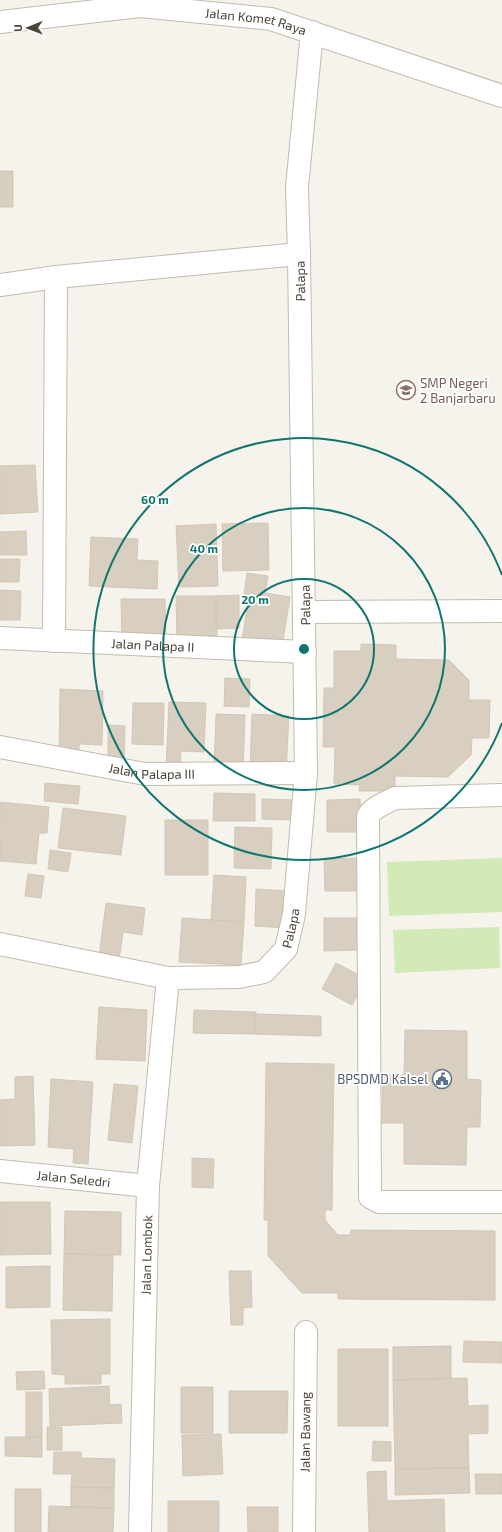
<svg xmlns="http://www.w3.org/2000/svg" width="502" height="1532" font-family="'Exo 2',sans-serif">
  <rect width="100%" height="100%" fill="#f6f3ec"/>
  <path fill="#d2eab5" d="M 502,858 L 502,912 L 389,916 L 387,862 Z
    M 499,927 L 500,968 L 395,973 L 393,930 Z"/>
  <path fill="#d8cfc1" stroke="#d3c7b4" d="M 0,171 L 13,171 L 13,207 L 0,207 Z
    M 35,465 L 38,512 L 0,514 L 0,466 Z
    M 268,523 L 269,570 L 223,571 L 222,524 Z
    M 216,524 L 218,586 L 179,587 L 176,526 Z
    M 26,531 L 27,555 L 0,555 L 0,532 Z
    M 91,537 L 138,539 L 137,560 L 158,561 L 157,589 L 89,586 Z
    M 0,559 L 20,559 L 19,582 L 0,582 Z
    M 247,573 L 268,576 L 265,593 L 290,597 L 282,647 L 242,640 L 248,603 L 243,602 Z
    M 0,590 L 21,591 L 20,620 L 0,620 Z
    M 239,595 L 239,628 L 216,629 L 216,596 Z
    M 176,596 L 216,596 L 217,643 L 177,644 Z
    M 121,599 L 165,599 L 166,637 L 122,638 Z
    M 361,644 L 396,645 L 396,659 L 449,660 L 469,680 L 469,700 L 490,700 L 489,738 L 472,738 L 471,755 L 448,777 L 395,776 L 395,791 L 359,791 L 360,785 L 334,784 L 335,747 L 323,747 L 324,688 L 334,688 L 334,651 L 361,651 Z
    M 225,678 L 250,679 L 249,707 L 224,706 Z
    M 60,689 L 103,691 L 102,745 L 79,744 L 79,758 L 59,757 Z
    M 169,702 L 206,703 L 204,752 L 181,751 L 180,772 L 166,771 Z
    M 133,703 L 164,703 L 163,745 L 132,744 Z
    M 216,714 L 245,715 L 243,771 L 214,770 Z
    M 252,714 L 289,716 L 286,772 L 250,770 Z
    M 108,725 L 125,726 L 124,760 L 108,759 Z
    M 45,783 L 80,786 L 78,804 L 44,801 Z
    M 214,793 L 255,794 L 255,821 L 213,821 Z
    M 262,799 L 293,800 L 292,820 L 262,819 Z
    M 360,799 L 361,832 L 327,832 L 327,800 Z
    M 0,802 L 49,807 L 47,833 L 39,833 L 36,864 L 0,861 L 1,829 L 0,829 Z
    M 63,808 L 126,816 L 121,855 L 58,848 Z
    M 165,820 L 208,820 L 208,875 L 165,875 Z
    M 235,827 L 272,828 L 271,869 L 234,868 Z
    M 50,850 L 71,853 L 68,872 L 48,869 Z
    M 358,858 L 358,891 L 325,891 L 324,859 Z
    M 28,874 L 44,876 L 41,898 L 25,896 Z
    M 214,875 L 246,877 L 244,922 L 211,920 Z
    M 256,889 L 288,891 L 286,928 L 255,926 Z
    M 106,903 L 145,908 L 142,935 L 123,932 L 119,960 L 99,957 Z
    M 182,918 L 244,922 L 241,965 L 179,962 Z
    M 324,918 L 357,918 L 358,950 L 324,951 Z
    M 336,963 L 367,979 L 352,1005 L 322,989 Z
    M 99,1007 L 147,1010 L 145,1061 L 96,1059 Z
    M 194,1010 L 256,1012 L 255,1034 L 193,1033 Z
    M 255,1014 L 321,1016 L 321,1036 L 255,1034 Z
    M 405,1030 L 467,1031 L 467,1079 L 481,1080 L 480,1127 L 467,1127 L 466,1165 L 404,1164 L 404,1123 L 382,1123 L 383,1075 L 404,1075 Z
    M 266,1063 L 334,1064 L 332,1210 L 325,1210 L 325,1220 L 338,1235 L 350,1235 L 351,1230 L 495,1231 L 495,1300 L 338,1299 L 338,1293 L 302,1293 L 268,1256 L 268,1220 L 264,1220 Z
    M 33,1076 L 35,1145 L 0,1146 L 0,1100 L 15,1099 L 15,1077 Z
    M 51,1079 L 93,1082 L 88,1164 L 73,1163 L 74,1149 L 48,1147 Z
    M 114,1084 L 138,1086 L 132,1143 L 108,1140 Z
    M 192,1158 L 214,1159 L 213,1188 L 192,1187 Z
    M 0,1202 L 50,1202 L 51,1254 L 0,1255 Z
    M 65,1211 L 121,1212 L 121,1255 L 64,1254 Z
    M 64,1254 L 113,1255 L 112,1311 L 63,1310 Z
    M 50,1266 L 50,1307 L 6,1308 L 6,1267 Z
    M 229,1271 L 251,1271 L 252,1307 L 243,1308 L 243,1325 L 231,1325 Z
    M 110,1319 L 110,1374 L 101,1374 L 101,1384 L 65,1384 L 65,1375 L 52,1374 L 51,1320 Z
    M 464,1341 L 502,1342 L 502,1363 L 463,1362 Z
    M 451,1346 L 451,1378 L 393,1380 L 393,1347 Z
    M 338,1349 L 388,1349 L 388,1426 L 338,1426 Z
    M 44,1371 L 45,1389 L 17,1390 L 16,1372 Z
    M 467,1378 L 468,1406 L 488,1405 L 488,1433 L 468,1434 L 469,1468 L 395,1469 L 393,1380 Z
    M 109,1386 L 110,1405 L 121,1404 L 122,1423 L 50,1426 L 49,1389 Z
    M 181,1387 L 213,1387 L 213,1433 L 181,1433 Z
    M 229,1391 L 288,1391 L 287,1433 L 229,1433 Z
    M 26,1392 L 42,1392 L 42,1437 L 26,1437 Z
    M 47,1427 L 62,1427 L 62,1450 L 47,1450 Z
    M 221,1434 L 223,1474 L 183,1476 L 182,1435 Z
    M 5,1437 L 42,1437 L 42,1457 L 5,1456 Z
    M 373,1441 L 391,1442 L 391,1461 L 372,1461 Z
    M 54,1452 L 81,1452 L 81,1458 L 115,1459 L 114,1488 L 71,1487 L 72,1474 L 53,1474 Z
    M 469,1468 L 470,1493 L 395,1495 L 395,1469 Z
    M 386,1471 L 387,1501 L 444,1499 L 445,1532 L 369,1532 L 367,1472 Z
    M 475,1474 L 502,1474 L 502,1494 L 476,1494 Z
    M 71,1487 L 114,1488 L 114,1508 L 71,1507 Z
    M 15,1489 L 41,1489 L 41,1532 L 15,1532 Z
    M 168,1501 L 219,1501 L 219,1532 L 168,1532 Z
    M 49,1506 L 114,1508 L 113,1532 L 48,1532 Z
    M 247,1507 L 278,1507 L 278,1532 L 248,1532 Z"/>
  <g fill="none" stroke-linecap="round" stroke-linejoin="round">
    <g stroke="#c2bbae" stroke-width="24">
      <g id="minor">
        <path id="s1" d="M 0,22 L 140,6 L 271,19 L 502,96"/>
        <path d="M 0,285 L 56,277 L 299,254"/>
        <path d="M 305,612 L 502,611"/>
        <path id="s2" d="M 0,638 L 305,652"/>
        <path d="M 54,641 L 56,277"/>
        <path id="s3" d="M 0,747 L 145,774 L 306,773"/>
        <path d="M 502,795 L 395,798 C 386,803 373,807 368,816 L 370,1197 L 379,1202 L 502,1202"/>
        <path id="s4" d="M 0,944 L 168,978 L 239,977 L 264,972 L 286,949 L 294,914 L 306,773 L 299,254 L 297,187 L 312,32"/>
        <path id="s5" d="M 0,1171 L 148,1186"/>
        <path id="s6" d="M 140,1532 L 148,1186 L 168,978"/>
        <path id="s7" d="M 304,1532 L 306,1332"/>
      </g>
    </g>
    <use href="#minor" stroke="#fff" stroke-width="22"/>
  </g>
  <g fill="none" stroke="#0f766e" stroke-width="2">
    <circle cx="304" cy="649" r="70"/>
    <circle cx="304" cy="649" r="141"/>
    <path d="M502 723A211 211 0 1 1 502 575"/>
  </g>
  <defs>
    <g id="school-ring" transform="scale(1)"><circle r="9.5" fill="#fff" stroke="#8d6e63" stroke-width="1.5"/><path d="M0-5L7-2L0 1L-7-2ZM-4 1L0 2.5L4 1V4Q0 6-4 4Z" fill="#8d6e63"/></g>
    <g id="civic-ring" transform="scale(1)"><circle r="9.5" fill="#fff" stroke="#5c6f8a" stroke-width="1.5"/><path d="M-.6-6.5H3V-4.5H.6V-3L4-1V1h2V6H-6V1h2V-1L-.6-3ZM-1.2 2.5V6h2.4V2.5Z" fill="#5c6f8a"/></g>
  </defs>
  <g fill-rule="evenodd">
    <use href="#school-ring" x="406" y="390"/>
    <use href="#civic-ring" x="442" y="1079"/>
  </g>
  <g text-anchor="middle" stroke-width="3.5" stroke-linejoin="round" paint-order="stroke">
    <g font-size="13" fill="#4b4439" stroke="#fff">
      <text dy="5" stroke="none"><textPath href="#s1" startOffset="258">Jalan Komet Raya</textPath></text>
      <text transform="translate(300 281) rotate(-91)" y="5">Palapa</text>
      <text transform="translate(305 605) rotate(-91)" y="5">Palapa</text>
      <text dy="5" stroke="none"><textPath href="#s2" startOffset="153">Jalan Palapa II</textPath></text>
      <text dy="5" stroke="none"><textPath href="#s3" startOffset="154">Jalan Palapa III</textPath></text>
      <text dy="5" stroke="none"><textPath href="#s4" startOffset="321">Palapa</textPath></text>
      <text dy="5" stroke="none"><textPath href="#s5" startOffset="74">Jalan Seledri</textPath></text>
      <text dy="5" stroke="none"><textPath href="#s6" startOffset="277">Jalan Lombok</textPath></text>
      <text dy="5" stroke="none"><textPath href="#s7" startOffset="100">Jalan Bawang</textPath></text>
    </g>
    <g font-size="13" fill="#785e54" stroke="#fff" text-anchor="start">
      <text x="420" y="388">SMP Negeri<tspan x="420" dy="15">2 Banjarbaru</tspan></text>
    </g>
    <g font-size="13" fill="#4e5e75" stroke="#fff" text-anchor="end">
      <text x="428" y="1084">BPSDMD Kalsel</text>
    </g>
  </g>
  <circle cx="304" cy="649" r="6" fill="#0f766e" stroke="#fff" stroke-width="2"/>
  <g font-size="12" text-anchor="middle" font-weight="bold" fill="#0f766e" stroke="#fff" stroke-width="3.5" stroke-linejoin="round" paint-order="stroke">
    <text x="155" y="504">60 m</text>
    <text x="204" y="553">40 m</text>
    <text x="255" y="604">20 m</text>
  </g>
  <g transform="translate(28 28) rotate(269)" stroke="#ffffff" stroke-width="3" paint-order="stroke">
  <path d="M0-3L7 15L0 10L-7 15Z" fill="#4b4439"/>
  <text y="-6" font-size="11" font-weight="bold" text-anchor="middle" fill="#4b4439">U</text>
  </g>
</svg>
